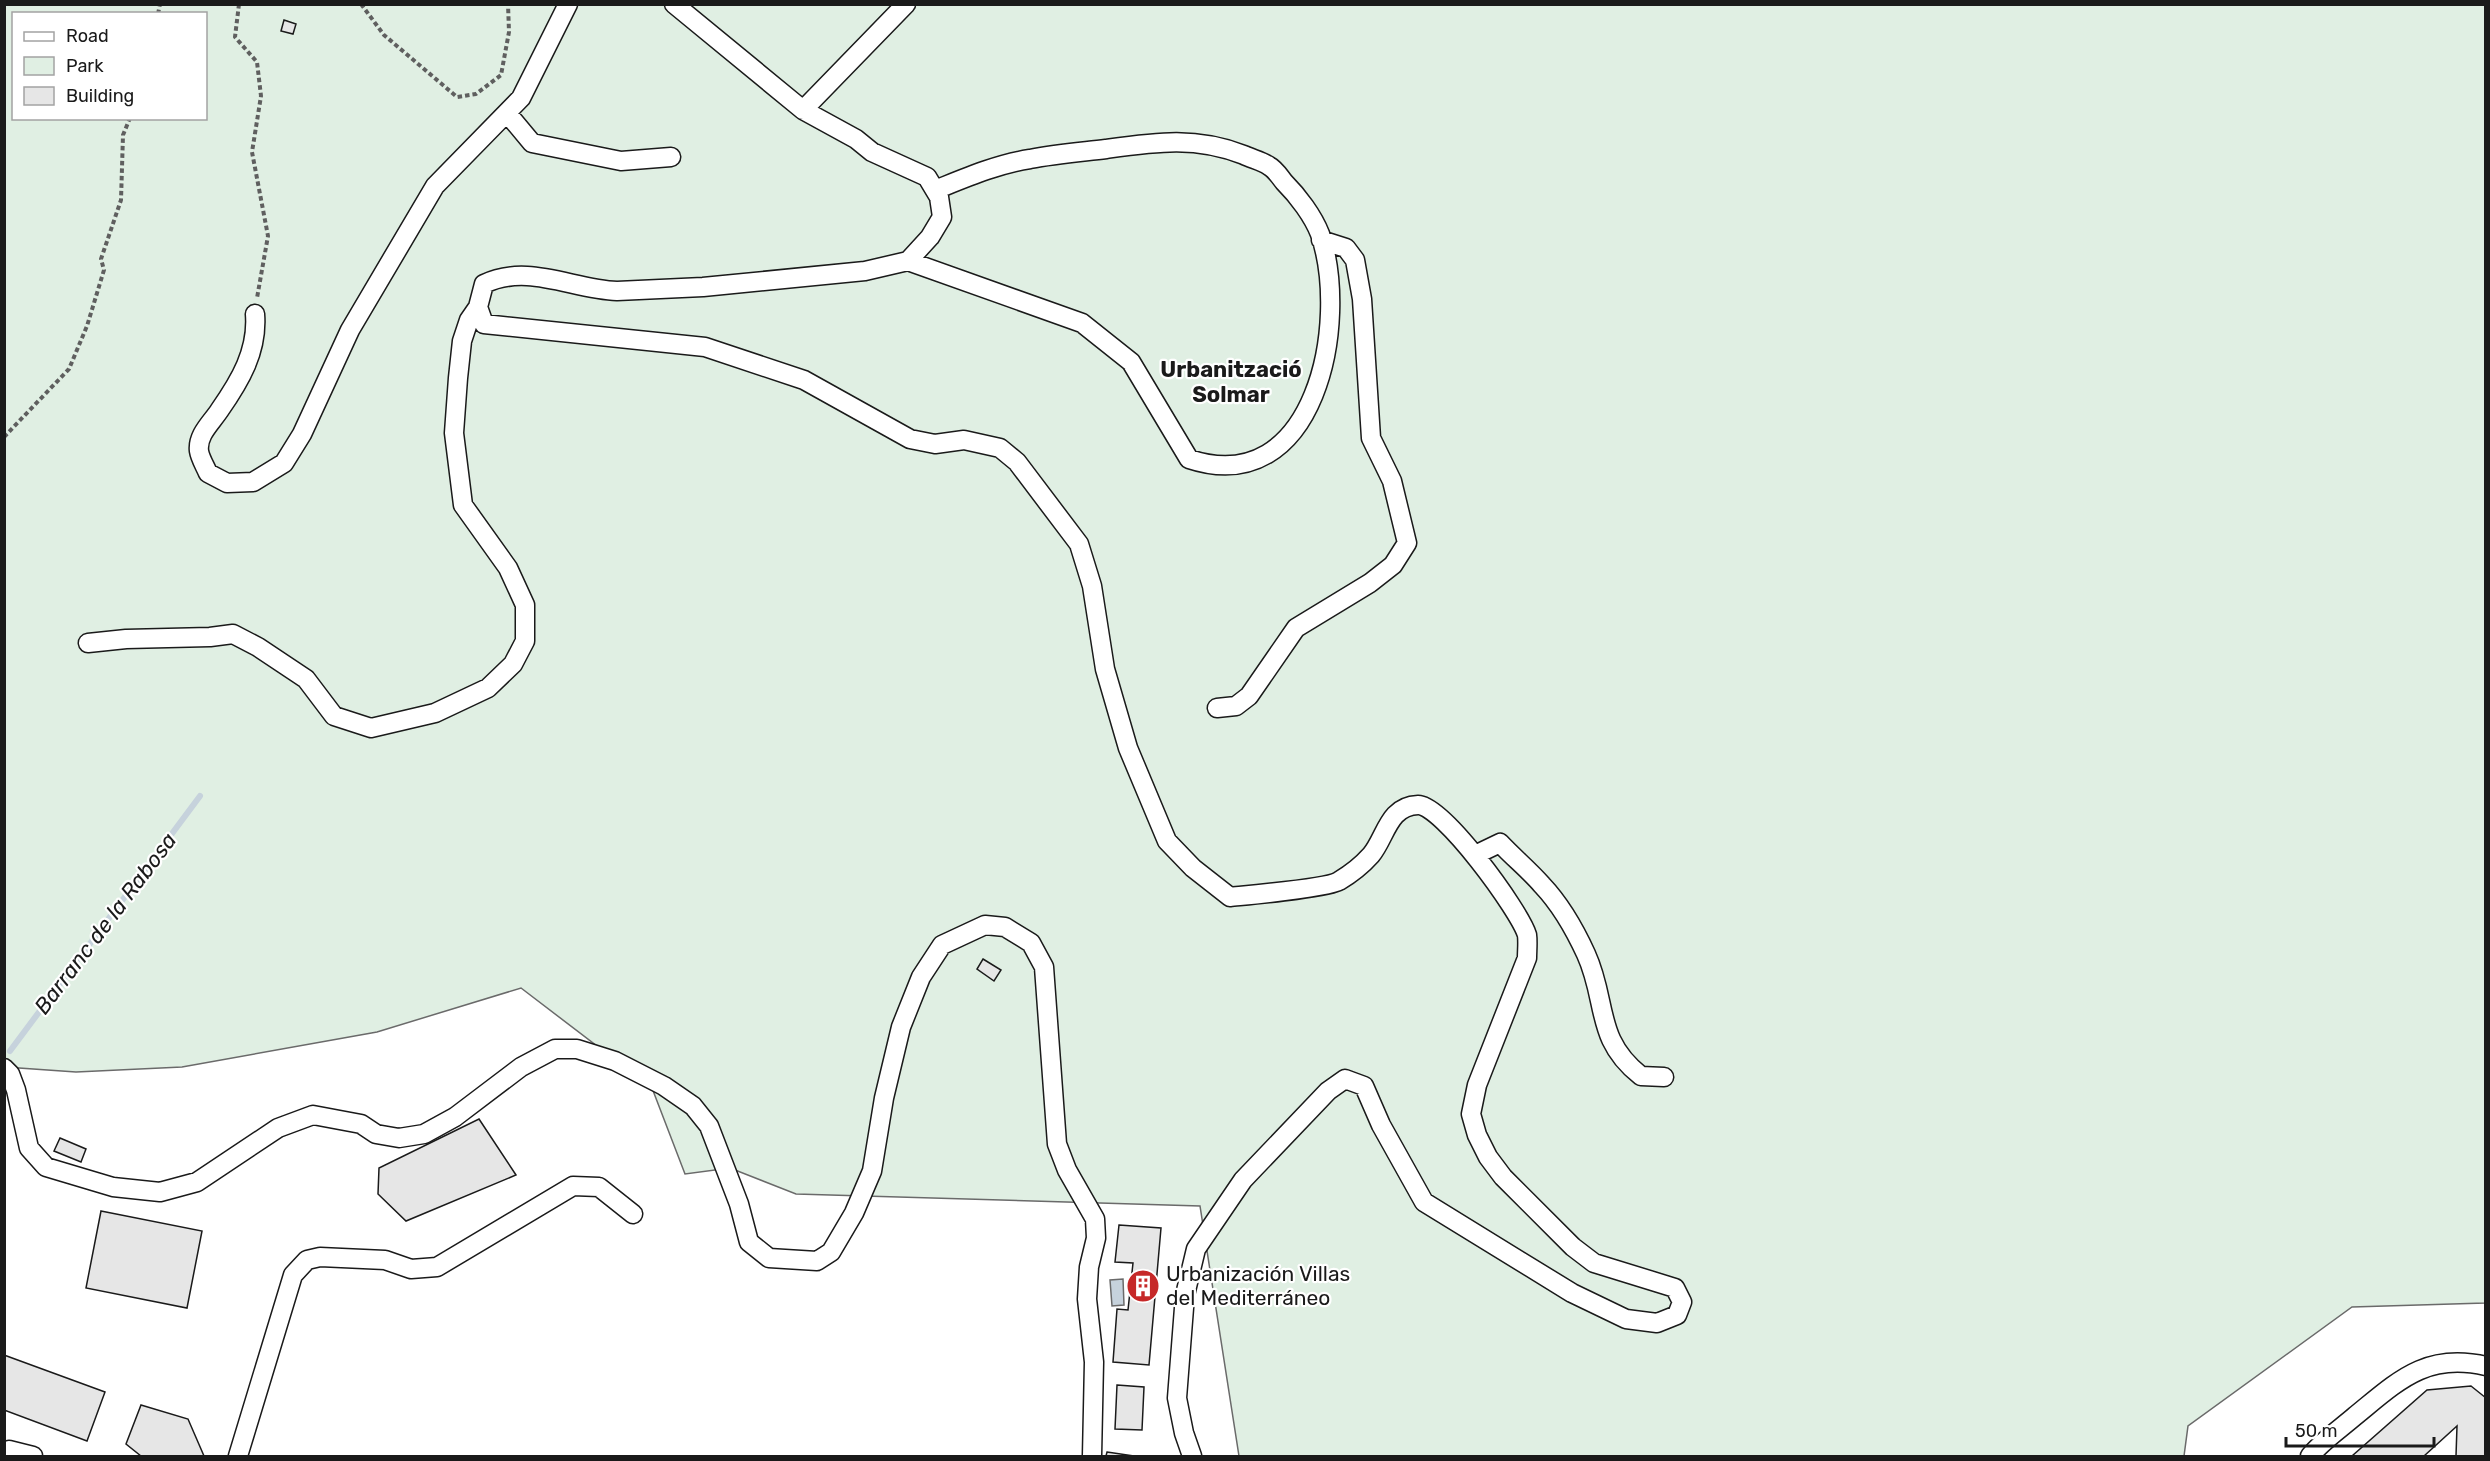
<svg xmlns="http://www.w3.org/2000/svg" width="2490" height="1461" font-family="Rubik,sans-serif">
  <rect width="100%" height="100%" fill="#fff"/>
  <path fill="#e0efe3" stroke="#6a6a6a" stroke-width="1.5" fill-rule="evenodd" d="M 4,5 L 2485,5 L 2485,1303 L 2352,1307 L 2188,1426 L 2184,1456 L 1239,1456 L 1200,1206 L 796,1194 L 730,1168 L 685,1174 L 652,1088 L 521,988 L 377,1032 L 182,1067 L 76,1072 L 5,1067 ZM 14,14 L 206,14 L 206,118 L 14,118 Z"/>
  <path fill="#c6d2dc" stroke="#6a6a6a" stroke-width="1.5" d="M 1123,1279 L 1124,1305 L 1112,1306 L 1110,1280 Z"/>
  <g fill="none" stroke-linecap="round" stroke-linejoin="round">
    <path stroke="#c6d2dc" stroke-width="6" d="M 10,1051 L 200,796"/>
  </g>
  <path fill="#e6e6e6" stroke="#1a1a1a" stroke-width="1.5" d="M 284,20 L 296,24 L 293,34 L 281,31 Z
    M 983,959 L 1001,970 L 994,981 L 977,969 Z
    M 479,1119 L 516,1175 L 406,1221 L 378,1194 L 379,1168 Z
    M 60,1138 L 86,1149 L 81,1162 L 54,1151 Z
    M 101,1211 L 202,1231 L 187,1308 L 86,1288 Z
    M 1119,1225 L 1161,1228 L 1149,1365 L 1113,1362 L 1117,1309 L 1128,1310 L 1133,1263 L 1115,1262 Z
    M 4,1355 L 105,1392 L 87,1441 L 4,1410 Z
    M 1117,1385 L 1144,1387 L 1142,1430 L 1115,1429 Z
    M 2471,1386 L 2486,1398 L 2486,1456 L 2456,1456 L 2457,1426 L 2424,1456 L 2352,1456 L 2427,1390 Z
    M 141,1405 L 188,1419 L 204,1456 L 141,1456 L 126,1444 Z
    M 1107,1452 L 1134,1456 L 1106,1456 Z"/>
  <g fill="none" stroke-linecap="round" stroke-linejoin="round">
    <g stroke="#1a1a1a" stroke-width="21">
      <path id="street" d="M 674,4 L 803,110 L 856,139 L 872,152 L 927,177 L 939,197 L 942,217 L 930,237 L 908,261 L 865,271 L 703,287 L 617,291 C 572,289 527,263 484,284 L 478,307 L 484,324 L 705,347 L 804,380 L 910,439 L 935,444 L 964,440 L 1000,448 L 1017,462 L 1079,544 L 1092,586 L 1105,669 L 1128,748 L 1167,841 L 1193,868 L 1230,897 C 1249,895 1328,888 1339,881 C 1349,875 1363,864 1371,855 C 1386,837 1388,806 1418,805 C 1442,804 1520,911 1527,935 C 1528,942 1527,951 1527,958 L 1477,1085 L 1471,1114 L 1477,1135 L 1488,1157 L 1503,1177 L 1573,1247 L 1594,1263 L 1675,1288 L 1682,1302 L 1677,1315 L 1657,1323 L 1626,1319 L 1572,1293 L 1424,1202 L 1381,1125 L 1364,1086 L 1345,1079 L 1328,1091 L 1243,1180 L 1196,1249 L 1185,1295 L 1177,1398 L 1184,1433 L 1192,1456
        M 803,110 L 906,4
        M 507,113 L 532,143 L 621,161 L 671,157
        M 908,261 L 1082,323 L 1131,362 L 1189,459 C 1316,501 1350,322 1320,234 C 1313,216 1298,196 1284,182 C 1280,177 1275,169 1269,166 C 1262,161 1252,159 1244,155 C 1196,136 1156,142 1106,149 C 1081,152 1055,154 1030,159 C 997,164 965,178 935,190
        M 255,314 C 258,351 240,381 219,411 C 211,423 197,435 199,451 C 200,458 205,466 208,473 L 227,483 L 253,482 L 284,463 L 302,434 L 350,330 L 435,186 L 521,98 L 568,4
        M 88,643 L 126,639 L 210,637 L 233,634 L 258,647 L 306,679 L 334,716 L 371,728 L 435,713 L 488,688 L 513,664 L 525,641 L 525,605 L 508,568 L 463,505 L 454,433 L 458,378 L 462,341 L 469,320 L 478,307
        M 1217,708 L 1236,706 L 1249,696 L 1296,628 L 1370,583 L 1393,565 L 1407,543 L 1392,481 L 1371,438 L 1362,299 L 1355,260 L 1346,248 L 1321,240
        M 1475,855 L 1500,843 C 1514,858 1529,870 1542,885 C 1560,904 1575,930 1586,954 C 1608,1002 1594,1039 1641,1076 L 1664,1077
        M 4,1068 L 10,1074 L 16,1090 L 29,1148 L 46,1167 L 113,1187 L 160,1192 L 197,1182 L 278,1128 L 313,1115 L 361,1124 L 376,1134 L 399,1138 L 424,1134 L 455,1117 L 521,1067 L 555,1049 L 577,1049 L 615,1061 L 664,1086 L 693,1106 L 709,1126 L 739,1204 L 749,1242 L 769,1258 L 817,1261 L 831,1252 L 854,1213 L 872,1171 L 884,1098 L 901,1027 L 921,977 L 942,945 L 985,925 L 1005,927 L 1031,943 L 1044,967 L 1057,1144 L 1067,1170 L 1095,1219 L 1096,1238 L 1089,1267 L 1087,1299 L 1094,1362 L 1092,1456
        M 4,1452 L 9,1450 L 33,1456
        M 238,1456 L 293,1275 L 307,1260 L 320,1257 L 385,1260 L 411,1269 L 437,1267 L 573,1186 L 599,1187 L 633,1214
        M 2310,1456 C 2322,1441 2340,1429 2355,1416 C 2398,1381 2426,1352 2486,1366"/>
    </g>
    <path stroke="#5f5f5f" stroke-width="4" stroke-dasharray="4.5 3" stroke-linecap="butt" d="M 239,4 L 235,37 L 257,62 L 261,96 L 252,152 L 268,236 L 257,298
      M 361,4 L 384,35 L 457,97 L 476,94 L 501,75 L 509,32 L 508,4
      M 158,14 L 160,4
      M 4,437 L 69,369 L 87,326 L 104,270 L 101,259 L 121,200 L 123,135 L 130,118"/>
    <use href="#street" stroke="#fff" stroke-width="18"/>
  </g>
  <defs>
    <g id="building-disc" transform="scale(1.725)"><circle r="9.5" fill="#c62828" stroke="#fff"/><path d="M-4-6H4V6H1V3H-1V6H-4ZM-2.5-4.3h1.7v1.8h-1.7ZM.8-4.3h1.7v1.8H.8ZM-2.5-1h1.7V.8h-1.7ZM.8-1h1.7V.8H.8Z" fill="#fff"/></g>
  </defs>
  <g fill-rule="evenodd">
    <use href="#building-disc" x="1143" y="1286"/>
  </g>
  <g text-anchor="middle" stroke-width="4.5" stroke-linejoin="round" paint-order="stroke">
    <g font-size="21" fill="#1a1a1a" stroke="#fff" text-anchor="start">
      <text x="1166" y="1281">Urbanización Villas<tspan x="1166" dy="24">del Mediterráneo</tspan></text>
    </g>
    <g font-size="22" font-weight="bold" fill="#1a1a1a" stroke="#fff">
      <text x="1231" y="377">Urbanització<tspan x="1231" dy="25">Solmar</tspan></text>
    </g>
    <g font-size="22" font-style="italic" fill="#1a1a1a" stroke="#fff">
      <text transform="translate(105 923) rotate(-53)" y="8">Barranc de la Rabosa</text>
    </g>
  </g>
  <rect width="2490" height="1461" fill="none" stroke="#1a1a1a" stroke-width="12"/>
  <rect x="12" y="12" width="195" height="108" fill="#ffffff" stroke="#a3a3a3" stroke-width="1.5"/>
  <rect x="24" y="32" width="30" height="9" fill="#ffffff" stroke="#a3a3a3" stroke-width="1.5"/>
  <text x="66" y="42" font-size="18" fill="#1a1a1a">Road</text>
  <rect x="24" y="57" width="30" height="18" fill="#e0efe3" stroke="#a3a3a3" stroke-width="1.5"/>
  <text x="66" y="72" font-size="18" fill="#1a1a1a">Park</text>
  <rect x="24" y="87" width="30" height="18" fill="#e6e6e6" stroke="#a3a3a3" stroke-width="1.5"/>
  <text x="66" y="102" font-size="18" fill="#1a1a1a">Building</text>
  <path d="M2286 1437v9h148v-9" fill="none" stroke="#1a1a1a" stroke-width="3"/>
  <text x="2295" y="1437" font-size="18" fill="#1a1a1a" stroke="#ffffff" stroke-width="4.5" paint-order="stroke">50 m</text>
</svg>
